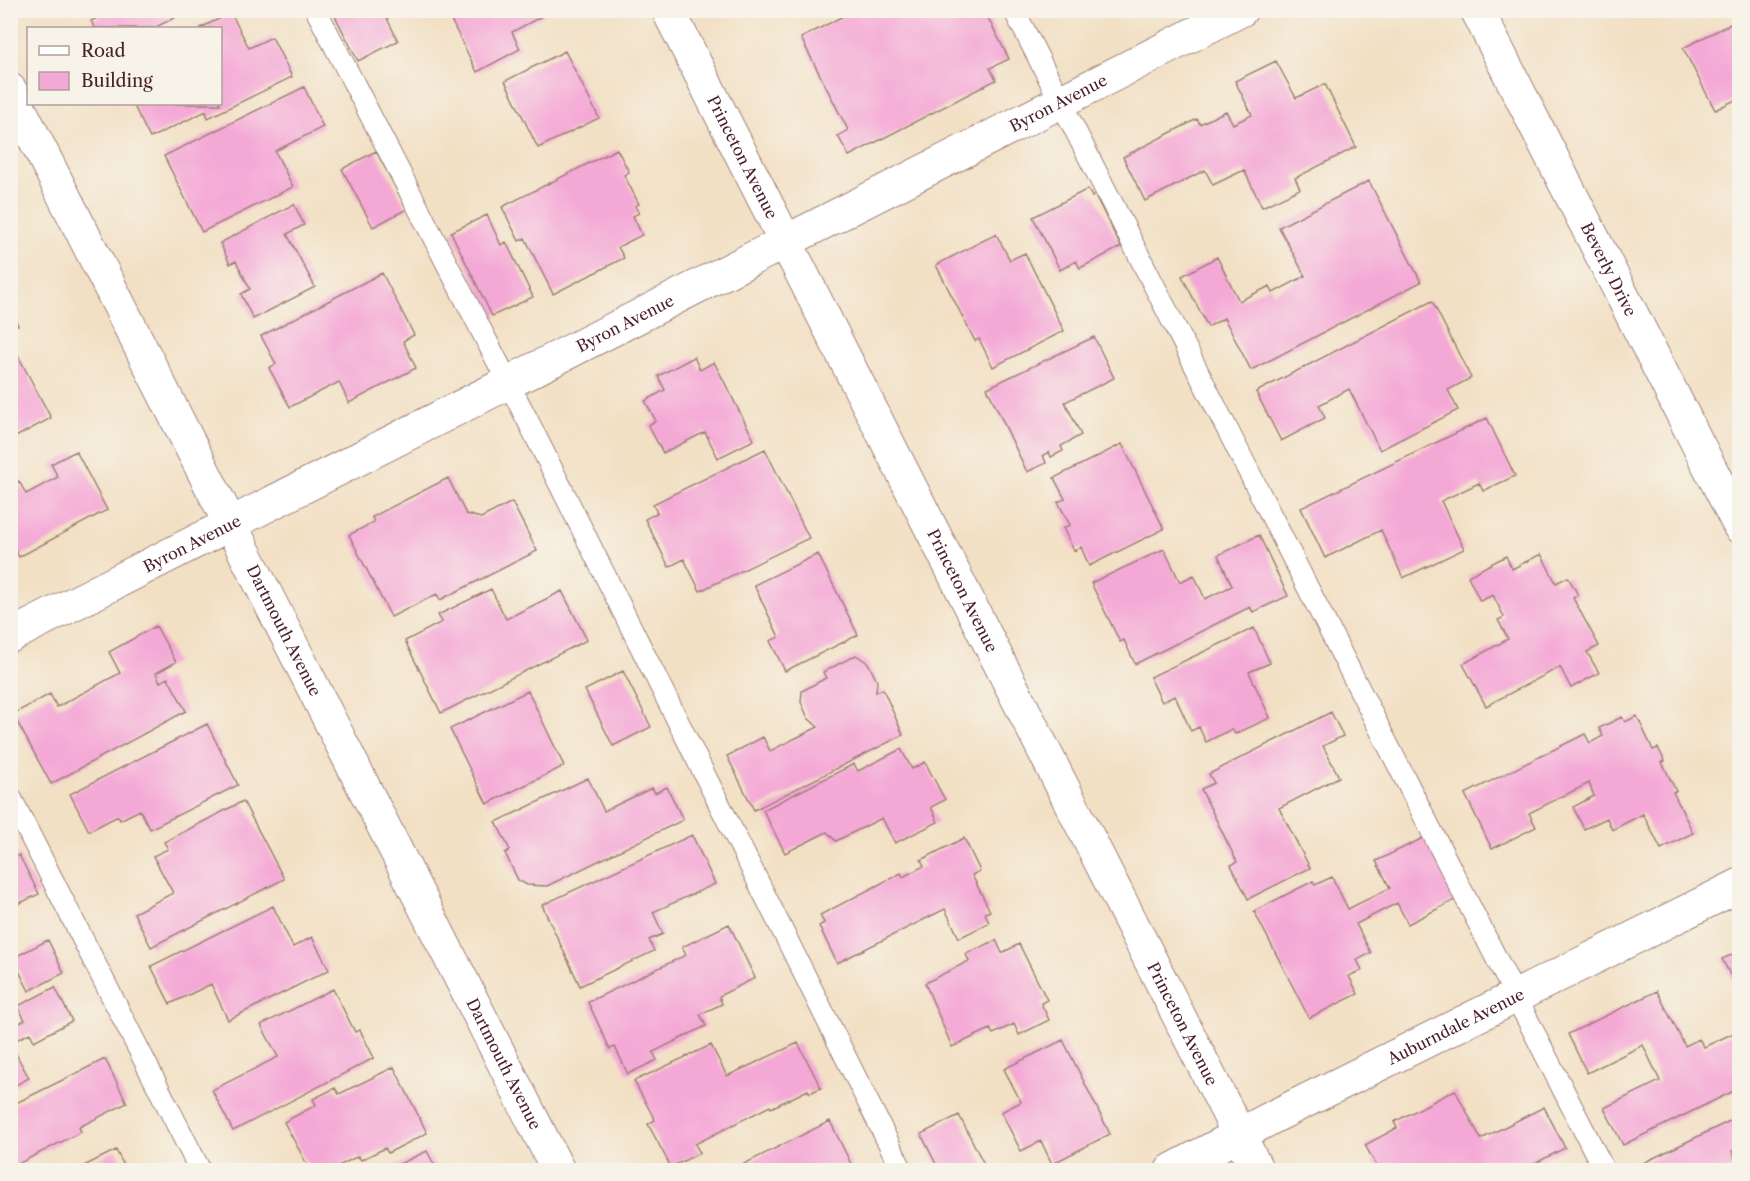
<svg xmlns="http://www.w3.org/2000/svg" width="1750" height="1181" font-family="'Libre Caslon Text',serif">
  <rect width="100%" height="100%" fill="#f7f3e8"/>
  <filter id="ink" filterUnits="userSpaceOnUse"><feTurbulence type="fractalNoise" baseFrequency=".0167" numOctaves="2"/><feDisplacementMap in="SourceGraphic" scale="12" xChannelSelector="R" yChannelSelector="G"/><feConvolveMatrix kernelMatrix="1 2 1 2 8 2 1 2 1" color-interpolation-filters="sRGB"/></filter>
  <filter id="wash" filterUnits="userSpaceOnUse"><feTurbulence type="fractalNoise" baseFrequency=".008" numOctaves="4" result="noise"/><feDisplacementMap in="SourceGraphic" scale="24" xChannelSelector="R" yChannelSelector="G"/><feGaussianBlur stdDeviation="1.35" result="paint"/><feColorMatrix in="noise" values="0 0 0 0 0 0 0 0 0 0 0 0 0 0 0 0 0 1.4 0 .05"/><feComposite in="paint" operator="in"/></filter>
  <g filter="url(#wash)">
    <rect width="100%" height="100%" fill="#f2e0c5"/>
    <g id="blocks">
      <path fill="#f4a8d6" d="M 98,10 L 190,10 L 154,28 L 95,28 L 91,21 L 101,16 Z
        M 332,10 L 383,10 L 398,41 L 358,61 Z
        M 446,10 L 541,10 L 544,15 L 512,32 L 520,49 L 477,72 Z
        M 847,10 L 984,10 L 1009,59 L 990,68 L 996,80 L 849,156 L 838,136 L 848,130 L 801,38 L 849,13 Z
        M 231,13 L 249,48 L 272,37 L 292,77 L 208,118 L 206,111 L 150,138 L 133,104 L 220,104 L 220,28 L 200,28 Z
        M 1740,19 L 1740,104 L 1737,99 L 1715,110 L 1683,48 Z
        M 565,51 L 599,118 L 538,148 L 505,81 Z
        M 1276,61 L 1296,98 L 1325,84 L 1356,147 L 1295,178 L 1300,189 L 1262,207 L 1244,170 L 1213,185 L 1205,170 L 1145,201 L 1123,157 L 1197,119 L 1200,124 L 1226,111 L 1233,124 L 1252,115 L 1235,81 Z
        M 304,87 L 323,127 L 275,151 L 293,187 L 202,232 L 164,156 Z
        M 617,149 L 629,172 L 624,175 L 639,204 L 635,206 L 639,213 L 633,216 L 642,235 L 618,247 L 624,258 L 553,294 L 525,238 L 519,241 L 502,207 Z
        M 376,151 L 407,209 L 373,227 L 342,169 Z
        M 1369,181 L 1421,282 L 1251,370 L 1224,318 L 1208,327 L 1182,276 L 1217,257 L 1239,301 L 1270,286 L 1273,293 L 1305,276 L 1279,227 Z
        M 1088,189 L 1092,197 L 1095,195 L 1121,247 L 1080,268 L 1076,261 L 1060,270 L 1033,217 Z
        M 294,204 L 304,225 L 287,234 L 315,287 L 253,319 L 241,294 L 250,289 L 236,261 L 230,264 L 220,243 Z
        M 487,215 L 501,245 L 506,242 L 533,297 L 492,316 L 451,232 Z
        M 996,234 L 1010,260 L 1025,253 L 1064,331 L 993,367 L 979,339 L 975,341 L 936,265 Z
        M 382,273 L 414,335 L 403,341 L 416,368 L 349,403 L 339,382 L 290,407 L 269,368 L 276,364 L 261,336 Z
        M 1432,301 L 1471,378 L 1448,390 L 1458,410 L 1380,450 L 1349,389 L 1319,405 L 1325,418 L 1281,441 L 1256,392 Z
        M 10,311 L 18,325 L 10,329 Z
        M 1094,337 L 1114,378 L 1065,402 L 1081,435 L 1061,446 L 1063,451 L 1051,457 L 1049,452 L 1043,455 L 1046,463 L 1027,472 L 987,388 Z
        M 14,348 L 51,418 L 10,440 L 10,350 Z
        M 694,357 L 700,370 L 714,362 L 754,440 L 718,458 L 705,432 L 663,453 L 648,425 L 656,421 L 645,401 L 665,390 L 658,376 Z
        M 1487,418 L 1515,476 L 1483,491 L 1479,483 L 1441,501 L 1464,549 L 1403,578 L 1381,530 L 1325,558 L 1301,508 Z
        M 1122,444 L 1164,529 L 1089,566 L 1081,547 L 1074,551 L 1063,528 L 1070,525 L 1058,502 L 1065,499 L 1054,478 Z
        M 765,449 L 809,538 L 700,591 L 684,559 L 669,567 L 645,519 L 657,513 L 653,504 Z
        M 76,451 L 107,510 L 19,557 L 10,540 L 10,486 L 19,481 L 26,494 L 58,477 L 51,464 Z
        M 448,478 L 466,514 L 481,518 L 512,502 L 537,551 L 440,600 L 437,594 L 391,617 L 349,535 L 374,522 L 372,517 Z
        M 1259,535 L 1288,596 L 1253,612 L 1250,607 L 1135,664 L 1124,640 L 1120,642 L 1091,583 L 1164,549 L 1180,582 L 1194,575 L 1205,599 L 1232,586 L 1218,555 Z
        M 818,554 L 858,635 L 785,671 L 770,641 L 779,637 L 754,585 Z
        M 1541,554 L 1556,583 L 1568,577 L 1578,595 L 1573,598 L 1599,646 L 1587,652 L 1599,673 L 1571,688 L 1560,667 L 1486,706 L 1463,664 L 1508,639 L 1498,620 L 1504,617 L 1493,595 L 1480,601 L 1468,576 L 1506,556 L 1512,569 Z
        M 491,589 L 506,619 L 562,591 L 587,640 L 441,713 L 405,641 L 442,622 L 438,615 Z
        M 156,626 L 176,662 L 156,673 L 160,682 L 168,678 L 186,711 L 51,784 L 13,714 L 50,694 L 57,707 L 120,673 L 109,652 Z
        M 1254,628 L 1270,663 L 1249,672 L 1270,718 L 1235,734 L 1232,729 L 1206,742 L 1199,727 L 1191,731 L 1175,696 L 1162,702 L 1150,677 Z
        M 856,655 L 868,663 L 877,681 L 876,692 L 883,689 L 903,735 L 754,810 L 727,756 L 763,737 L 770,751 L 818,727 L 808,718 L 801,702 L 802,691 L 826,678 L 823,672 Z
        M 623,671 L 651,727 L 613,746 L 585,690 Z
        M 528,691 L 564,766 L 487,804 L 450,729 Z
        M 1331,712 L 1343,736 L 1323,746 L 1339,777 L 1279,808 L 1310,868 L 1248,899 L 1231,865 L 1237,862 L 1201,789 L 1214,783 L 1209,774 Z
        M 1637,716 L 1653,750 L 1658,748 L 1665,761 L 1662,762 L 1676,791 L 1673,792 L 1693,833 L 1661,849 L 1643,814 L 1612,830 L 1607,818 L 1584,829 L 1573,807 L 1594,796 L 1589,783 L 1529,813 L 1536,827 L 1492,849 L 1465,794 L 1585,734 L 1590,743 L 1603,736 L 1599,728 L 1622,717 L 1625,722 Z
        M 207,724 L 238,785 L 150,829 L 140,810 L 120,820 L 118,816 L 89,831 L 70,794 Z
        M 901,749 L 912,769 L 925,762 L 945,800 L 931,807 L 938,822 L 895,843 L 882,818 L 836,841 L 827,832 L 785,853 L 763,810 L 854,764 L 858,771 Z
        M 588,778 L 604,811 L 652,788 L 655,793 L 667,787 L 683,820 L 547,886 L 527,885 L 518,880 L 505,853 L 510,850 L 496,822 Z
        M 243,801 L 284,879 L 151,947 L 134,913 L 173,893 L 153,856 L 168,849 L 164,842 Z
        M 692,835 L 715,884 L 653,912 L 663,934 L 649,940 L 654,951 L 580,986 L 542,905 Z
        M 1425,837 L 1457,899 L 1408,924 L 1397,903 L 1356,924 L 1371,953 L 1357,960 L 1362,970 L 1349,976 L 1358,994 L 1309,1018 L 1254,911 L 1313,881 L 1315,885 L 1332,877 L 1348,909 L 1390,888 L 1376,861 Z
        M 964,838 L 980,871 L 972,875 L 990,911 L 985,913 L 989,923 L 959,938 L 945,909 L 837,963 L 819,926 L 824,923 L 820,915 L 901,873 L 903,877 L 924,866 L 921,860 Z
        M 19,855 L 39,894 L 10,908 L 10,860 Z
        M 273,906 L 293,947 L 312,937 L 329,970 L 228,1020 L 211,984 L 170,1004 L 151,966 Z
        M 729,924 L 755,978 L 719,996 L 722,1004 L 700,1014 L 706,1026 L 653,1052 L 657,1060 L 628,1074 L 615,1047 L 610,1049 L 588,1002 L 686,955 L 682,947 Z
        M 48,940 L 64,973 L 29,991 L 17,967 L 10,970 L 10,955 L 13,954 L 15,957 Z
        M 996,940 L 1002,953 L 1019,944 L 1047,1000 L 1041,1003 L 1049,1020 L 1019,1035 L 1014,1024 L 993,1034 L 990,1029 L 952,1047 L 925,983 L 969,961 L 966,954 Z
        M 1740,951 L 1740,994 L 1722,959 Z
        M 55,987 L 72,1021 L 34,1041 L 30,1033 L 10,1043 L 10,1028 L 25,1020 L 18,1006 Z
        M 333,989 L 355,1032 L 360,1030 L 374,1058 L 233,1131 L 212,1090 L 278,1057 L 261,1025 Z
        M 1657,991 L 1685,1046 L 1699,1039 L 1704,1047 L 1740,1030 L 1740,1088 L 1623,1145 L 1604,1108 L 1660,1081 L 1643,1045 L 1587,1073 L 1568,1034 Z
        M 1063,1040 L 1110,1134 L 1052,1164 L 1041,1141 L 1021,1151 L 1001,1112 L 1021,1102 L 1004,1069 Z
        M 10,1043 L 29,1078 L 10,1088 Z
        M 798,1043 L 821,1088 L 810,1093 L 808,1090 L 771,1108 L 770,1106 L 695,1144 L 700,1153 L 671,1167 L 648,1124 L 655,1120 L 634,1081 L 711,1045 L 727,1076 Z
        M 105,1059 L 127,1103 L 79,1127 L 81,1132 L 10,1168 L 10,1106 Z
        M 394,1067 L 427,1133 L 388,1153 L 385,1148 L 361,1160 L 358,1156 L 331,1170 L 310,1170 L 284,1122 L 316,1105 L 313,1099 L 335,1088 L 339,1094 Z
        M 1455,1090 L 1481,1139 L 1544,1107 L 1565,1148 L 1522,1170 L 1379,1170 L 1365,1145 L 1397,1128 L 1394,1122 Z
        M 959,1115 L 987,1170 L 939,1170 L 921,1134 Z
        M 1740,1116 L 1740,1147 L 1732,1151 L 1737,1162 L 1740,1161 L 1740,1170 L 1636,1170 L 1635,1167 Z
        M 830,1121 L 854,1170 L 732,1170 Z
        M 116,1150 L 126,1170 L 79,1170 L 84,1166 Z
        M 427,1151 L 437,1170 L 387,1170 Z"/>
    </g>
  </g>
  <g filter="url(#ink)">
    <use href="#blocks" fill-opacity="0" stroke="#9e8078" stroke-width="1.5"/>
    <g fill="none" stroke-linecap="round" stroke-linejoin="round">
      <g stroke="#9e8078" stroke-width="23">
        <path id="service" d="M 316,10 L 527,419 L 902,1170
          M 1014,10 L 1604,1170
          M 10,796 L 200,1170"/>
      </g>
      <g stroke="#9e8078" stroke-width="35">
        <g id="minor">
          <path id="s1" d="M 668,10 L 1257,1170"/>
          <path id="s2" d="M 10,90 L 558,1170"/>
          <path id="s3" d="M 10,636 L 1241,10"/>
          <path id="s4" d="M 1172,1170 L 1275,1116 L 1740,885"/>
        </g>
      </g>
      <g stroke="#9e8078" stroke-width="35">
        <g id="tertiary">
          <path id="s5" d="M 1477,10 L 1740,527"/>
        </g>
      </g>
      <use href="#service" stroke="#fff" stroke-width="21"/>
      <use href="#minor" stroke="#fff" stroke-width="33"/>
      <use href="#tertiary" stroke="#fff" stroke-width="33"/>
    </g>
  </g>
  <g text-anchor="middle" stroke-width="6" stroke-linejoin="round" paint-order="stroke">
    <g font-size="16" fill="#4a1f2b" stroke="#f7f3e8">
      <text dy="6" stroke="none"><textPath href="#s3" startOffset="1176">Byron Avenue</textPath></text>
      <text dy="6" stroke="none"><textPath href="#s1" startOffset="165">Princeton Avenue</textPath></text>
      <text dy="6" stroke="none"><textPath href="#s5" startOffset="291">Beverly Drive</textPath></text>
      <text dy="6" stroke="none"><textPath href="#s3" startOffset="690">Byron Avenue</textPath></text>
      <text dy="6" stroke="none"><textPath href="#s3" startOffset="204">Byron Avenue</textPath></text>
      <text dy="6" stroke="none"><textPath href="#s1" startOffset="651">Princeton Avenue</textPath></text>
      <text dy="6" stroke="none"><textPath href="#s2" startOffset="606">Dartmouth Avenue</textPath></text>
      <text dy="6" stroke="none"><textPath href="#s1" startOffset="1137">Princeton Avenue</textPath></text>
      <text dy="6" stroke="none"><textPath href="#s4" startOffset="318">Auburndale Avenue</textPath></text>
      <text dy="6" stroke="none"><textPath href="#s2" startOffset="1092">Dartmouth Avenue</textPath></text>
    </g>
  </g>
  <rect width="1750" height="1181" fill="none" stroke="#f7f3e8" stroke-width="36"/>
  <rect x="27" y="27" width="195" height="78" fill="#f7f3e8" stroke="#b29e9c" stroke-width="1.5"/>
  <rect x="39" y="46" width="30" height="9" fill="#ffffff" stroke="#b29e9c" stroke-width="1.5"/>
  <text x="81" y="57" font-size="18" fill="#4a1f2b">Road</text>
  <rect x="39" y="72" width="30" height="18" fill="#f4a8d6" stroke="#b29e9c" stroke-width="1.5"/>
  <text x="81" y="87" font-size="18" fill="#4a1f2b">Building</text>
</svg>
